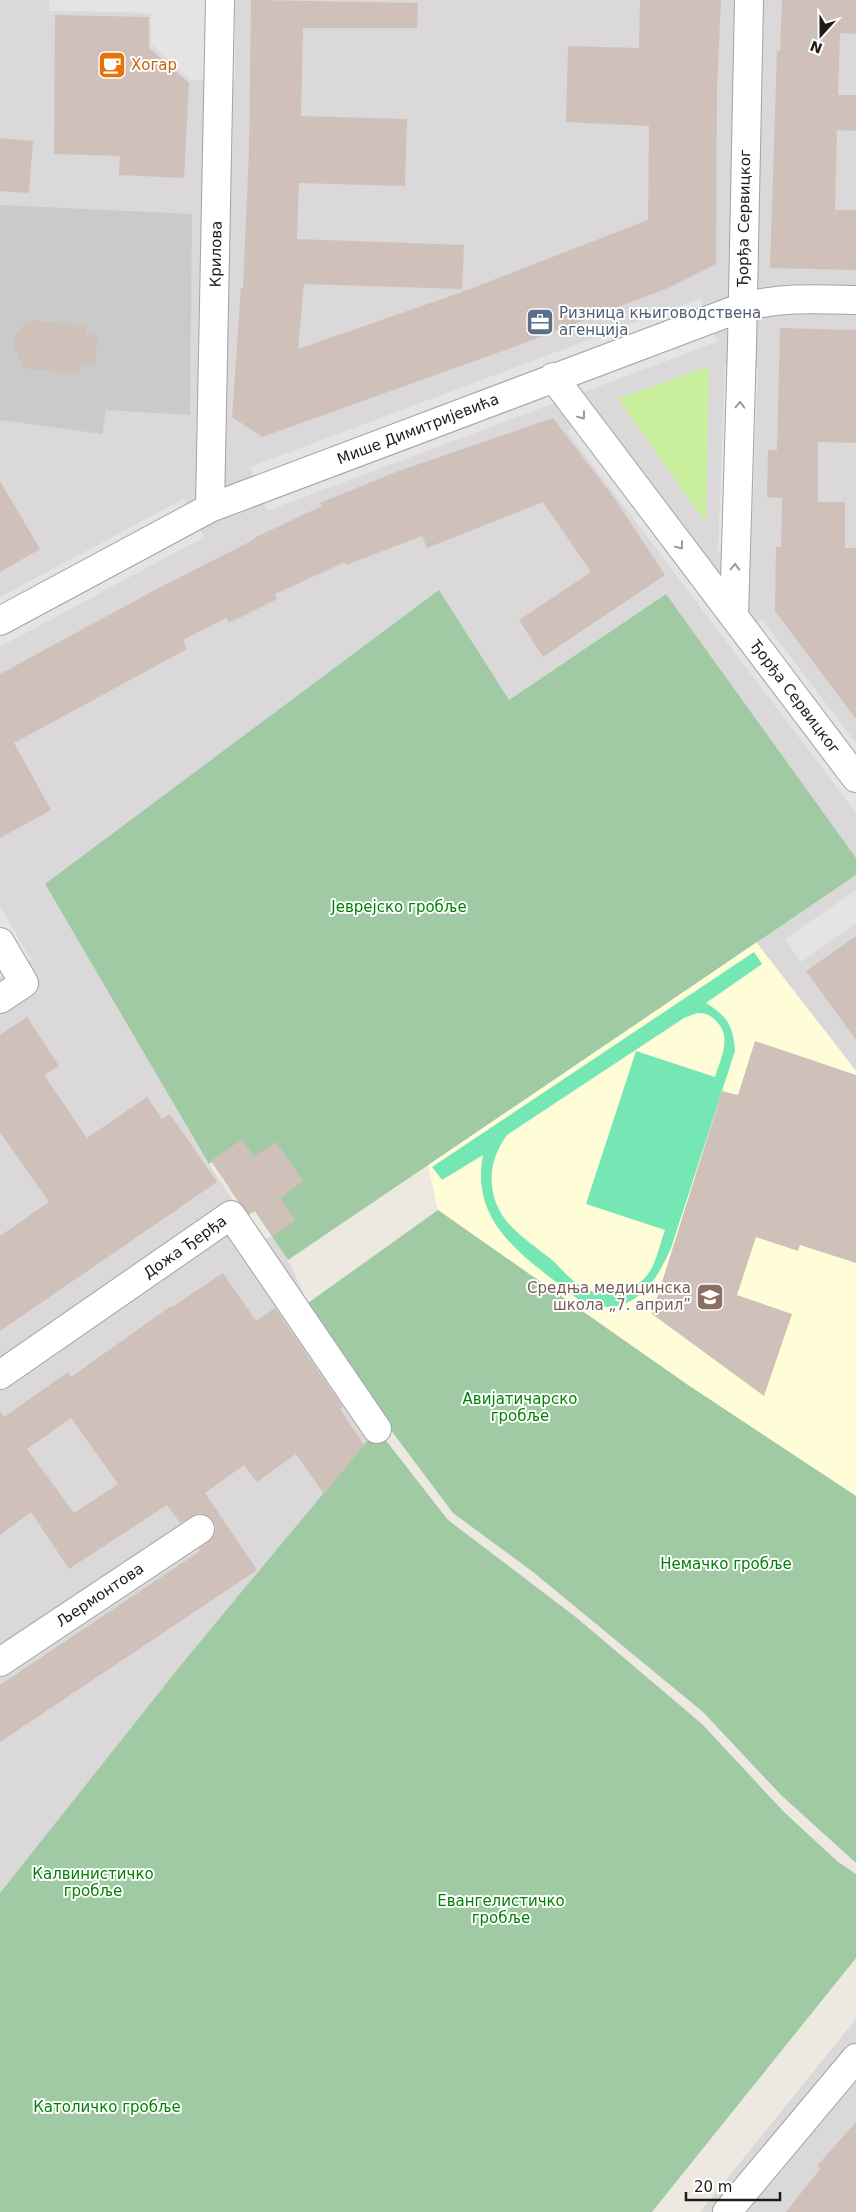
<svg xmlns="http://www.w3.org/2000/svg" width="856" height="2212" font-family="'DejaVu Sans',sans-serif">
  <rect width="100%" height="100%" fill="#eee9e0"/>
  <path fill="#dad8d8" d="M 0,0 L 856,0 L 856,858 L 666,594 L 509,700 L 45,884 L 209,1164 L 260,1241 L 273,1236 L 288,1260 L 308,1303 L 384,1421 L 0,1893 Z
    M 856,875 L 856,1071 L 756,942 Z
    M 856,2019 L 856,2212 L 700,2212 Z"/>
  <path fill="#fffdd8" d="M 756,942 L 856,1071 L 856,1496 L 688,1385 L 438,1210 L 428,1165 Z"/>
  <path fill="#cacaca" d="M 0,205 L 192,214 L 190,415 L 106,410 L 102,434 L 0,420 Z"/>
  <path fill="#caef9f" d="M 709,366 L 706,523 L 618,399 Z"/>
  <path fill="#9fcaa3" d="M 439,590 L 509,700 L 666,594 L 856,858 L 856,875 L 288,1260 L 255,1211 L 248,1215 L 228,1186 L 234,1182 L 217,1157 L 209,1164 L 45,884 Z
    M 438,1210 L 688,1385 L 856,1496 L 856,1863 L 781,1795 L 703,1712 L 533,1572 L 453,1513 L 384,1421 L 308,1303 Z
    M 377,1429 L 448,1520 L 577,1618 L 702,1724 L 784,1812 L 837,1861 L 856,1874 L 856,1958 L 652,2212 L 0,2212 L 0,1893 L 185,1660 Z"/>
  <path fill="#74e7b5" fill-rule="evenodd" d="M 754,952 L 762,964 L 706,1003 C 727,1016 733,1025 735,1051 L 671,1248 C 654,1288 627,1322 579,1300 C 530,1260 469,1227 483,1155 L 442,1180 L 432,1167 ZM 697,1013 C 705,1013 709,1014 715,1020 C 733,1036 721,1057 715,1077 L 636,1051 L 586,1204 L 665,1230 C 661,1241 658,1254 653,1266 C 640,1292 607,1302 582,1287 C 570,1280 561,1268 551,1259 C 537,1248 522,1238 510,1225 C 486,1199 486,1163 507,1135 L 684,1018 Z"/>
  <path fill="#e4e4e4" d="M 49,0 L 235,0 L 235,80 L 190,80 L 151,44 L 151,13 L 49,11 Z
    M 700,298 L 717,342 L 267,511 L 250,467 Z
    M 725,366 L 758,368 L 751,552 L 718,551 Z
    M 584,418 L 746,631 L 762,619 L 856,743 L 856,813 L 567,431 Z
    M 183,499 L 204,537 L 0,647 L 0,597 Z
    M 856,890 L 856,923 L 801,962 L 785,939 Z
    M 0,906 L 31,960 L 0,977 Z"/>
  <path fill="#cfc1b9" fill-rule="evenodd" d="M 251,0 L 418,3 L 417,28 L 303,28 L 301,116 L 407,119 L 405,186 L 299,183 L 297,239 L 464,245 L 462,289 L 304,284 L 298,349 L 462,292 L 648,220 L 649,126 L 566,122 L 568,46 L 639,48 L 640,0 L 721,0 L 717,89 L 716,264 L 668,288 L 511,348 L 262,437 L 232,417 L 241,288 L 243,288 L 249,150 Z
    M 782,0 L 856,0 L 856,34 L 840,33 L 838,95 L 856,95 L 856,131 L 837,130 L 835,210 L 856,210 L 856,270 L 770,268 L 777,51 L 780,51 Z
    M 55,15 L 149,17 L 149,48 L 189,83 L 184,178 L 119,175 L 120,156 L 54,154 Z
    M 0,138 L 33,141 L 29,193 L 0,191 Z
    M 28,320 L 86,326 L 85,334 L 98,336 L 95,365 L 81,364 L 79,374 L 24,368 L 13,346 L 15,334 Z
    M 780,328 L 856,330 L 856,443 L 818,442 L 818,502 L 845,502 L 845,548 L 856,548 L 856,719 L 775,611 L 776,547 L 781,547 L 782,498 L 767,497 L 768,450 L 777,450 Z
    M 553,418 L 615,499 L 665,575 L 543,657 L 519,620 L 591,572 L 543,502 L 427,548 L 422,536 L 346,565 L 345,562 L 275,594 L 277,599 L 229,623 L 226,618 L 183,640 L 187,649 L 14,743 L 51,810 L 0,838 L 0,674 L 155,590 L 255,539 L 254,538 L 322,506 L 320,503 L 396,472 Z
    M 0,481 L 40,549 L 0,572 Z
    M 856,936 L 856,1040 L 806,971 Z
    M 27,1017 L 59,1066 L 44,1075 L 87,1138 L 147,1097 L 162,1119 L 170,1114 L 217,1182 L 0,1331 L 0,1236 L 49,1202 L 0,1132 L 0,1035 Z
    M 755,1041 L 856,1075 L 856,1263 L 800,1245 L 798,1251 L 756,1237 L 737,1295 L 792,1314 L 764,1396 L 652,1314 L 722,1091 L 738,1095 Z
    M 242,1139 L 254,1157 L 276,1142 L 303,1181 L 280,1198 L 295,1220 L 273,1236 L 255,1210 L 250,1214 L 238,1201 L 211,1161 Z
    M 223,1273 L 256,1321 L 275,1308 L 343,1407 L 340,1409 L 364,1445 L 324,1494 L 296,1454 L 257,1482 L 244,1465 L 205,1493 L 257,1570 L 0,1742 L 0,1685 L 200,1551 L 199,1549 L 214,1536 L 216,1528 L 213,1520 L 206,1515 L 200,1513 L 180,1523 L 167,1505 L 69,1569 L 31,1512 L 0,1535 L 0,1411 L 4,1417 L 68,1372 L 71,1377 L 171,1306 L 172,1307 ZM 71,1418 L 118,1484 L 74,1513 L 27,1449 Z
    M 856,2122 L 856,2212 L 786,2212 L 820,2169 L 817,2166 Z"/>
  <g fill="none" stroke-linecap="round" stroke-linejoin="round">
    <g stroke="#a3a3a3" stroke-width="30">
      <path id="minor" d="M 553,377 L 856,778
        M 210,508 L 220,0
        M 734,616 L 742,346 L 749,0
        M 0,621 L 210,508 L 743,307 C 781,297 817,299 856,300
        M 0,942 L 24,983 L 0,999
        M 0,1375 L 231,1215 L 377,1429
        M 0,1662 L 200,1529
        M 727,2212 L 856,2058"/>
    </g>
    <use href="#minor" stroke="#fff" stroke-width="28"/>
  </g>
  <defs><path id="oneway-chevron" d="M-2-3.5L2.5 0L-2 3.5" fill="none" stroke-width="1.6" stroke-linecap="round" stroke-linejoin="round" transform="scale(1.25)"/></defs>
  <g stroke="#999">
    <use href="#oneway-chevron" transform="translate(740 405) rotate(-88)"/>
    <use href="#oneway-chevron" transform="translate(582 416) rotate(53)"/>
    <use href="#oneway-chevron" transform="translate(680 546) rotate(53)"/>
    <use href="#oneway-chevron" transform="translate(735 567) rotate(-88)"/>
  </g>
  <defs>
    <g id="cafe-square" transform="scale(1.4375)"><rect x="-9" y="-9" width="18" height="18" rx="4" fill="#e8710a" stroke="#fff"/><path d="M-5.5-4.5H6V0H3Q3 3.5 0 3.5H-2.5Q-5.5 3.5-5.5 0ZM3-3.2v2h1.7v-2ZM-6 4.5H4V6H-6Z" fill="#fff"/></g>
    <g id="office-square" transform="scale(1.4375)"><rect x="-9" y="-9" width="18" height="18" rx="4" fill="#5c6f8a" stroke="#fff"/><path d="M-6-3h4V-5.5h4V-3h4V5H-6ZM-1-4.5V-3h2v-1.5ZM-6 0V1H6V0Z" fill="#fff"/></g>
    <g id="school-square" transform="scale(1.4375)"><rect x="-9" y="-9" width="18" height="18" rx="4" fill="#8d6e63" stroke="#fff"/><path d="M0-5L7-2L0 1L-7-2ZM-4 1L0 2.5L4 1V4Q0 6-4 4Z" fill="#fff"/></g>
  </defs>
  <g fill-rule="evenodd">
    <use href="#cafe-square" x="112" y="65"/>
    <use href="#office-square" x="540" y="322"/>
    <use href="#school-square" x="710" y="1297"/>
  </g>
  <g text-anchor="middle" stroke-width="4" stroke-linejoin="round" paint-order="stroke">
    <g font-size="15" fill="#c56008" stroke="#fff" text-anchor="start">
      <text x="131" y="70">Хогар</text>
    </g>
    <g font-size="15" fill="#1c1c1c" stroke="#fff">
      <text transform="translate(744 218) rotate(-89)" y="5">Ђорђа Сервицког</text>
      <text transform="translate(216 254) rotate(-89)" y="5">Крилова</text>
      <text transform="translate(418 429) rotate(-21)" y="5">Мише Димитријевића</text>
      <text transform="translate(795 697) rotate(53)" y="5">Ђорђа Сервицког</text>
      <text transform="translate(185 1247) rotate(-35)" y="5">Дожа Ђерђа</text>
      <text transform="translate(100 1595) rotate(-34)" y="5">Љермонтова</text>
    </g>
    <g font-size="15" fill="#4e5e75" stroke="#fff" text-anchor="start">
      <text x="559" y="318">Ризница књиговодствена<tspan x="559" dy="17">агенција</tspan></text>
    </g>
    <g font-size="15" fill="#008305" stroke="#fff">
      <text x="399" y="912">Јеврејско гробље</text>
      <text x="520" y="1404">Авијатичарско<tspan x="520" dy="17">гробље</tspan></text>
      <text x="726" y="1569">Немачко гробље</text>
      <text x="93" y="1879">Калвинистичко<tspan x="93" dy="17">гробље</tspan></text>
      <text x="501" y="1906">Евангелистичко<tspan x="501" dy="17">гробље</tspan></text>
      <text x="107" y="2112">Католичко гробље</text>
    </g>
    <g font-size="15" fill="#785e54" stroke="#fff" text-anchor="end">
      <text x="691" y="1293">Средња медицинска<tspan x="691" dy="17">школа „7. април”</tspan></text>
    </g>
  </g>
  <g transform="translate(821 35) rotate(201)" stroke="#ffffff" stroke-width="4" paint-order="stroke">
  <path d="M0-4L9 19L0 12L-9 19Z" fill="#1c1c1c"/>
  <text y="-8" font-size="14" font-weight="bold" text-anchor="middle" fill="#1c1c1c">N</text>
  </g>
  <path d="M686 2192v8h94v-8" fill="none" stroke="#1c1c1c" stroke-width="2.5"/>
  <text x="694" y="2192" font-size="15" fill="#1c1c1c" stroke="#ffffff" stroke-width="4" paint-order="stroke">20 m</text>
</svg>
